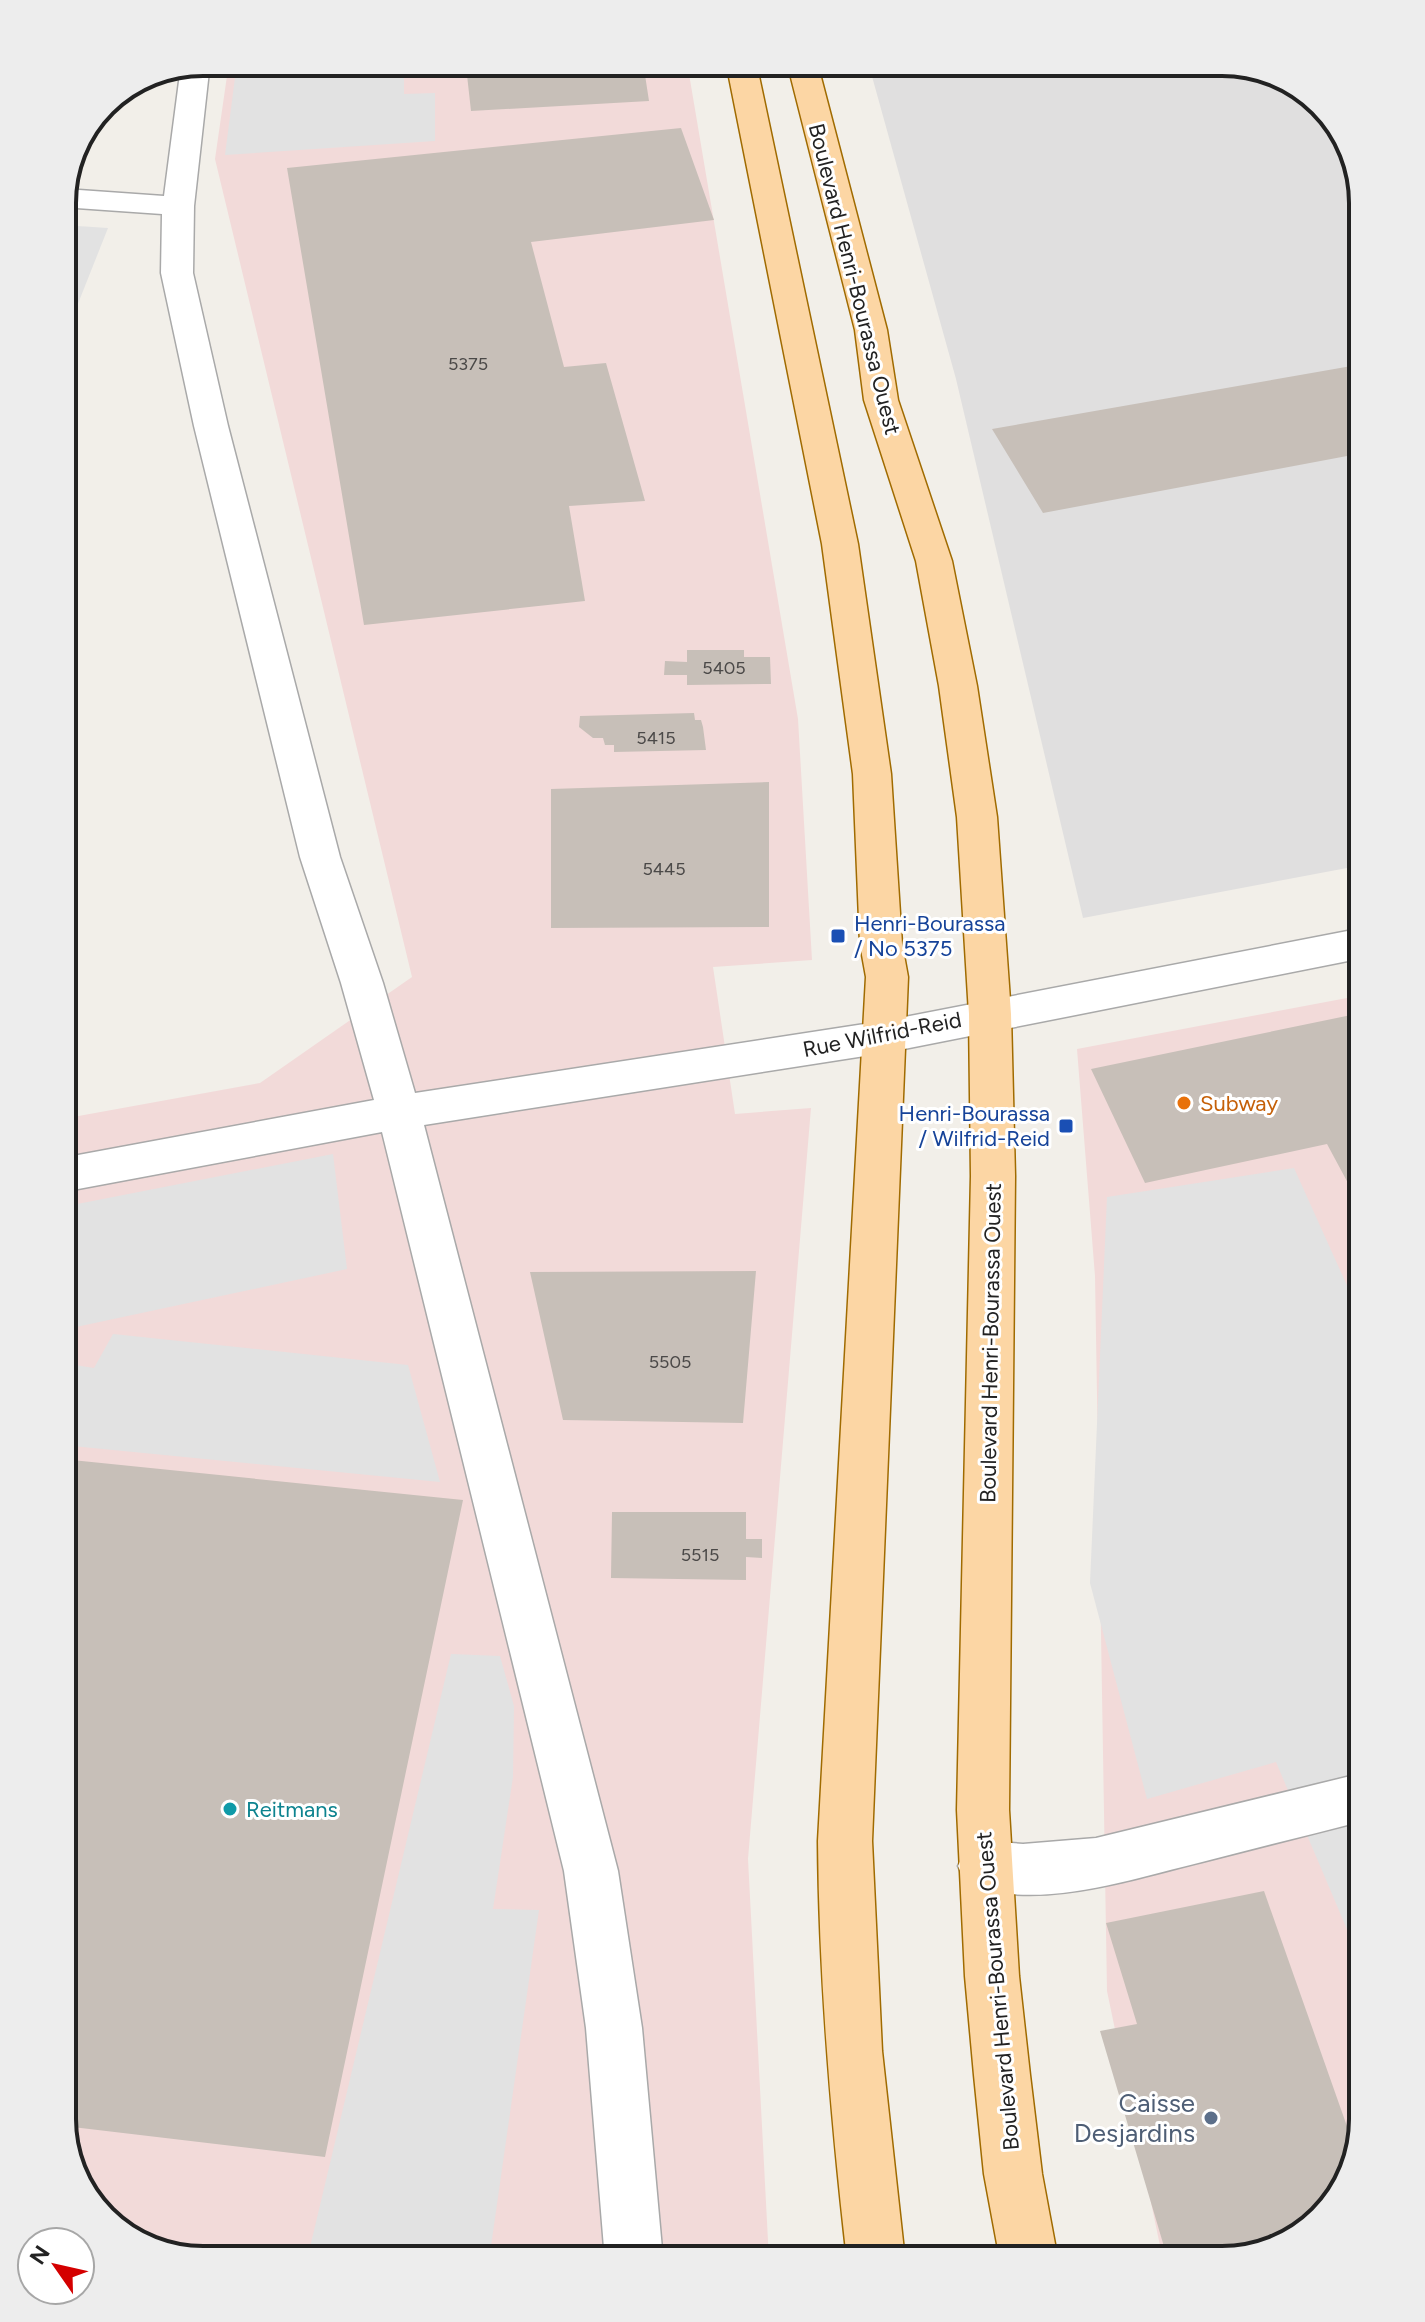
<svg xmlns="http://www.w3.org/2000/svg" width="1425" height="2322" font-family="Figtree,sans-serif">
  <rect width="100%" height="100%" fill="#f2efe9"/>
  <path fill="#e0dfdf" d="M 868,62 L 1231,62 L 1301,86 L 1348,140 L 1363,203 L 1363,865 L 1083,918 L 956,379 Z"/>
  <path fill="#f2dad9" d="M 229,62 L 687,62 L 798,719 L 812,960 L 713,967 L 735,1114 L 811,1108 L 748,1859 L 769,2260 L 195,2260 L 125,2236 L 77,2182 L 62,2119 L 62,1119 L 260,1083 L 412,977 L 215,159 Z
    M 1363,995 L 1363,2119 L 1344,2190 L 1285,2245 L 1222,2260 L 1163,2260 L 1107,1991 L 1095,1276 L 1077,1049 Z"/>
  <path fill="#e2e2e2" d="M 237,62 L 404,62 L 404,94 L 435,93 L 435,141 L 225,155 Z
    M 62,225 L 108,228 L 62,344 Z
    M 333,1154 L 347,1269 L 62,1330 L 62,1207 Z
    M 1294,1168 L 1363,1321 L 1363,1967 L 1276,1762 L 1147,1799 L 1090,1583 L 1107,1197 Z
    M 113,1334 L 408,1365 L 440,1482 L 62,1445 L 62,1363 L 94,1368 Z
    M 451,1654 L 500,1656 L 514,1706 L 513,1777 L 493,1909 L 539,1910 L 489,2260 L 307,2260 Z"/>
  <path fill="#c7bfb8" d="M 413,62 L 643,62 L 649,101 L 471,111 L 467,75 L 414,77 Z
    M 681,128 L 714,220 L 531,242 L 564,367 L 606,363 L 645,501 L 569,506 L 585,601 L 364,625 L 287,168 Z
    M 1363,364 L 1363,453 L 1043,513 L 992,429 Z
    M 687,650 L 744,650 L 744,657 L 770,657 L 771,684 L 687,685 L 687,675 L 664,675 L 665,661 L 687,662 Z
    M 694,713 L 695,720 L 701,720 L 703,727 L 706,750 L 614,752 L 614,745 L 605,745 L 603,738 L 593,738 L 579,727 L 580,716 Z
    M 769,782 L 769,927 L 551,928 L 551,789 Z
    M 1356,1014 L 1363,1025 L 1363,1211 L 1327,1144 L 1145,1183 L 1091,1069 Z
    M 756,1271 L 743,1423 L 563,1420 L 530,1272 Z
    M 62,1459 L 463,1500 L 325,2157 L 64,2126 Z
    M 612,1512 L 746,1512 L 746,1539 L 762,1539 L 762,1558 L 746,1557 L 746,1580 L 611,1578 Z
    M 1264,1891 L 1355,2149 L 1344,2190 L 1285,2245 L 1222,2260 L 1168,2260 L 1100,2031 L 1137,2024 L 1106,1923 Z"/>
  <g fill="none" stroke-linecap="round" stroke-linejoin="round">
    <g stroke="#a9a9a9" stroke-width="3">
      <path id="minor" d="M 210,62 L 194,206 L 193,273 L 228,426 L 340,857 L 383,983 L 415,1093 L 884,1021 L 1363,928 L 1363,958 L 884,1053 L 424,1125 L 618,1871 L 642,2028 L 663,2260 L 605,2260 L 586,2028 L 564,1871 L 382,1132 L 62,1192 L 62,1158 L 374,1100 L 341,983 L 300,857 L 194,426 L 161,273 L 162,214 L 62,207 L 65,189 L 164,196 L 181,66 Z
        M 1363,1773 L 1363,1821 C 1309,1835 1255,1848 1202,1862 C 1131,1879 1037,1912 966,1884 L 958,1866 L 966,1848 L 985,1841 L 1023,1844 L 1096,1838 Z"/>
    </g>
    <g stroke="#a06b00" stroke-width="3">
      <path id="major" d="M 726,62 L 756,62 L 858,544 L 891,774 L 902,944 L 908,977 L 872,1841 L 882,2051 L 905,2260 L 847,2260 C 831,2120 819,1981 818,1841 L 866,977 L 860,944 L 853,774 L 822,544 Z
        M 787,62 L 817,62 L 887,330 L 898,400 L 952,561 L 977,686 L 997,817 L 1011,1014 L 1015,1176 L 1009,1810 L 1019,1976 L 1030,2075 L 1042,2174 L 1058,2260 L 1000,2260 L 984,2174 L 974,2075 L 965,1976 L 957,1810 L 971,1176 L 969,1014 L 957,817 L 939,686 L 916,561 L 864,400 L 855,330 Z"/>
    </g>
    <use href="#minor" fill="#fff" fill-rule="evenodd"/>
    <use href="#major" fill="#fcd6a4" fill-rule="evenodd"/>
  </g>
  <g fill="#1a4fb4" stroke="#fff" stroke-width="3">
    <rect x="830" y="928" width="16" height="16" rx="4"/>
    <rect x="1058" y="1118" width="16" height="16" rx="4"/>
  </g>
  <circle fill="#e8710a" stroke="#fff" stroke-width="3" cx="1184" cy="1103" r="8"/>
  <circle fill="#0f9aa8" stroke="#fff" stroke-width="3" cx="230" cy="1809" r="8"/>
  <circle fill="#5c6f8a" stroke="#fff" stroke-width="3" cx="1211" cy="2118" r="8"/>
  <g text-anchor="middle" stroke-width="6" stroke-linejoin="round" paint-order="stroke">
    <g font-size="18" fill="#4b4948">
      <text x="468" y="370">5375</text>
      <text x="724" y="674">5405</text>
      <text x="656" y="744">5415</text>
      <text x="664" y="875">5445</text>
      <text x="670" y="1368">5505</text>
      <text x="700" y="1561">5515</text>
    </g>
    <g font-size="22" fill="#222" stroke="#fff">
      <text transform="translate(855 279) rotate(76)" y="8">Boulevard Henri-Bourassa Ouest</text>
      <text transform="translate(882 1034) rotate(-11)" y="8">Rue Wilfrid-Reid</text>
      <text transform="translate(990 1343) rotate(-89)" y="8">Boulevard Henri-Bourassa Ouest</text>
      <text transform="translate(997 1991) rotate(-95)" y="8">Boulevard Henri-Bourassa Ouest</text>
    </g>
    <g font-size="22" fill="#164399" stroke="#fff" text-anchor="start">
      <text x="854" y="931">Henri-Bourassa<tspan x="854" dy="25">/ No 5375</tspan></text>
      <text x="1050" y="1121" text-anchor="end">Henri-Bourassa<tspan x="1050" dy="25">/ Wilfrid-Reid</tspan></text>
    </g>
    <g font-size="22" fill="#c56008" stroke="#fff" text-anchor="start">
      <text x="1200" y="1111">Subway</text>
    </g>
    <g font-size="22" fill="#0d838f" stroke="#fff" text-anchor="start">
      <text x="246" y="1817">Reitmans</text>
    </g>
    <g font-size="26" fill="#4e5e75" stroke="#fff" text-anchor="end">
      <text x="1195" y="2112">Caisse<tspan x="1195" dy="30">Desjardins</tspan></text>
    </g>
  </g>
  <path d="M0 0H1425V2322H0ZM203 76H1222A127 127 0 0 1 1349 203V2119A127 127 0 0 1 1222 2246H203A127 127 0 0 1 76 2119V203A127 127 0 0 1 203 76Z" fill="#ededed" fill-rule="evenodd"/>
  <path fill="none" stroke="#222" stroke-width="4" d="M203 76H1222A127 127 0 0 1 1349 203V2119A127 127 0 0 1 1222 2246H203A127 127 0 0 1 76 2119V203A127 127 0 0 1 203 76Z"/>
  <g transform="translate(56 2266) rotate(304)"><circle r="38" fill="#ffffff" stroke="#a7a7a7" stroke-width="2"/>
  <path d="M0-6L14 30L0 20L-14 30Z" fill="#d40000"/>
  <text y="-12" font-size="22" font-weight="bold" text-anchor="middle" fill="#222222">N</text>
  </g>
</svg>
